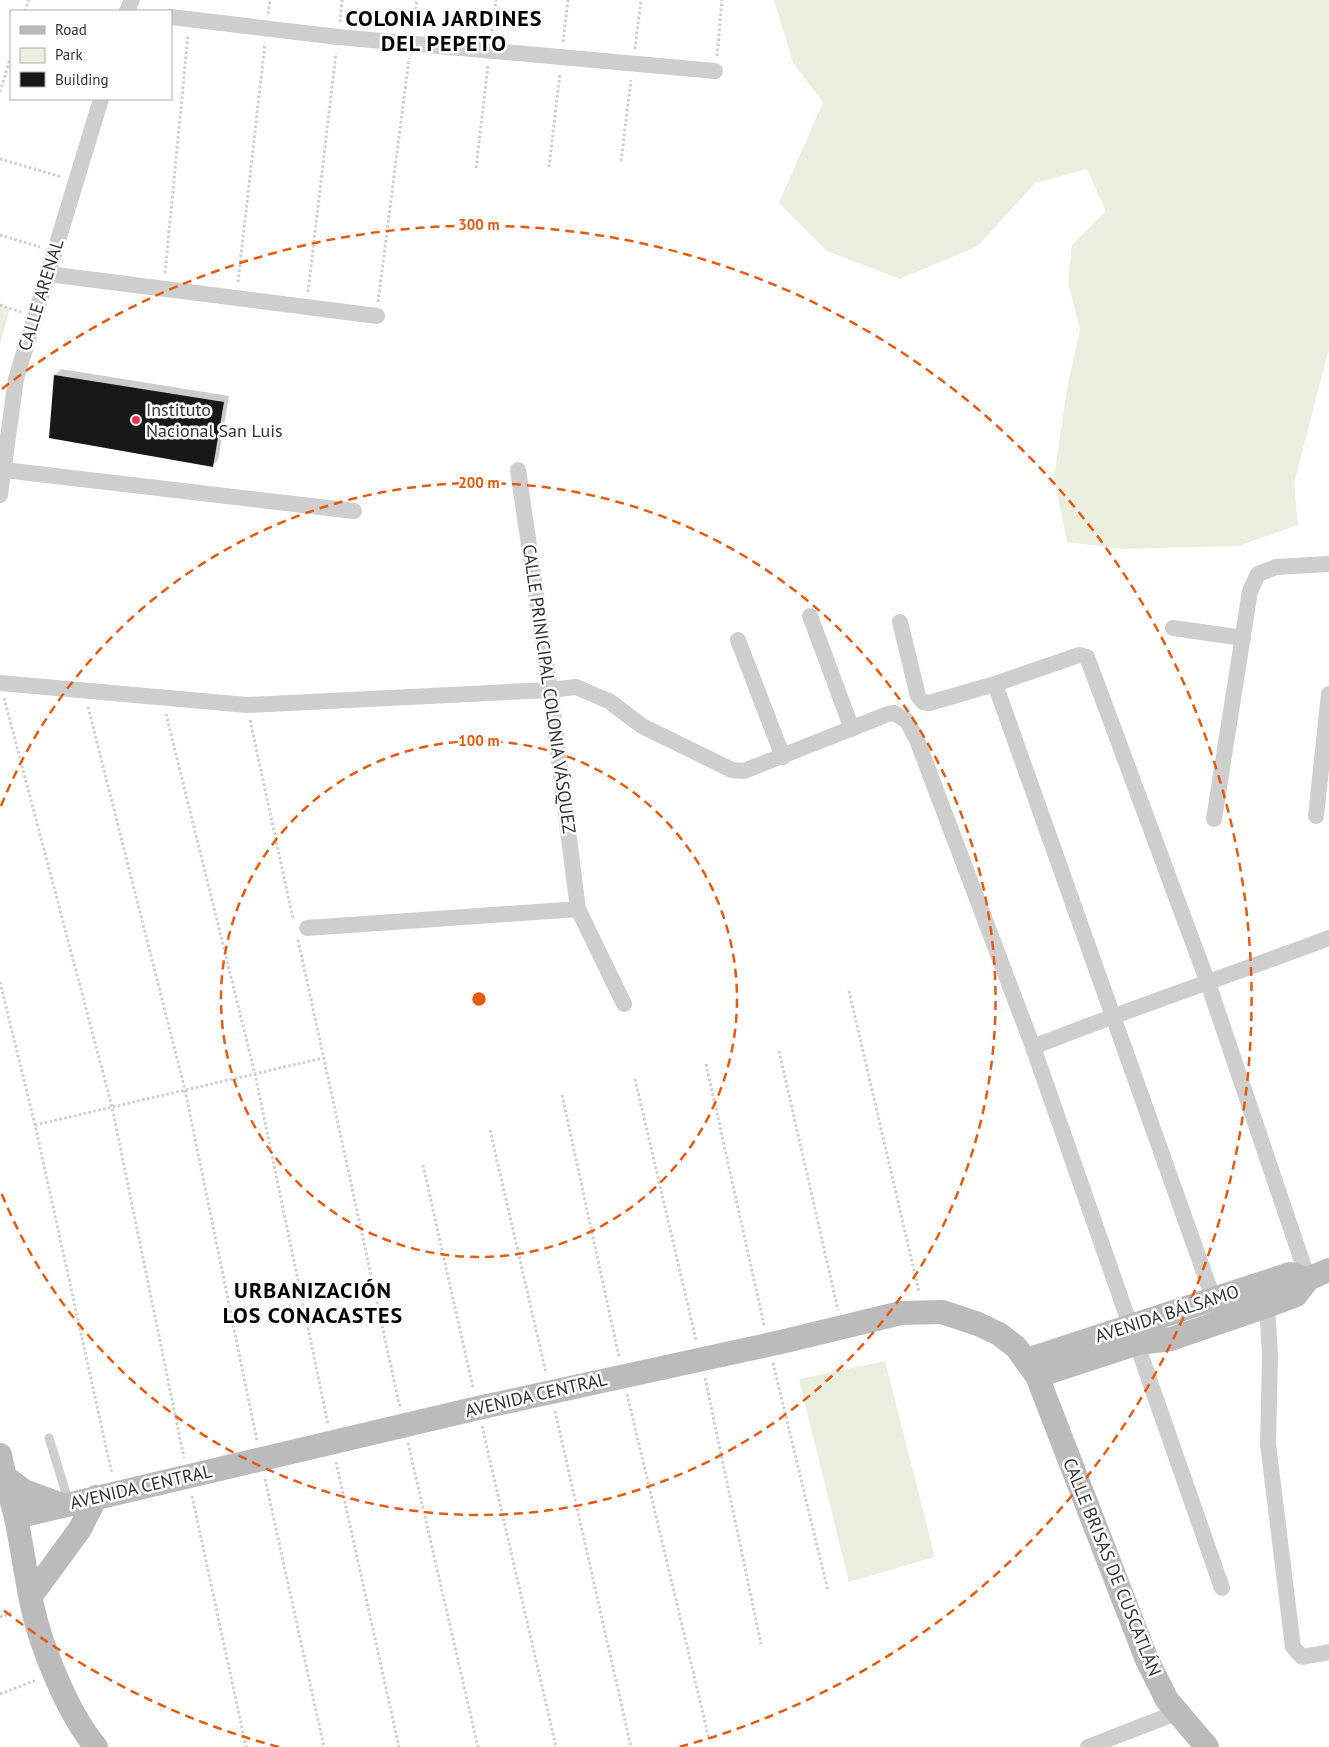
<svg xmlns="http://www.w3.org/2000/svg" width="1329" height="1747" font-family="'PT Sans',sans-serif">
  <rect width="100%" height="100%" fill="#fff"/>
  <path fill="#e9eedf" d="M 774,0 L 1329,0 L 1329,348 L 1294,484 L 1298,525 L 1238,546 L 1123,549 L 1067,542 L 1054,477 L 1068,383 L 1080,330 L 1068,283 L 1072,245 L 1106,211 L 1087,169 L 1035,183 L 978,246 L 900,279 L 827,251 L 779,203 L 823,102 L 793,63 Z
    M 0,305 L 10,308 L 0,345 Z
    M 885,1361 L 935,1557 L 849,1582 L 799,1379 Z"/>
  <path fill="#0003" d="M 61,369 L 229,396 L 218,460 L 212,466 L 55,375 Z"/>
  <path fill="#181818" d="M 54,375 L 224,402 L 213,467 L 49,438 Z"/>
  <g fill="none" stroke-linecap="round" stroke-linejoin="round">
    <path stroke="#cecece" stroke-width="3" stroke-dasharray="2.5 2.5" stroke-linecap="butt" d="M 25,11 L 29,0
      M 268,14 L 270,0
      M 340,22 L 342,0
      M 413,29 L 417,0
      M 491,36 L 496,0
      M 563,42 L 568,0
      M 635,49 L 641,0
      M 717,56 L 722,0
      M 0,92 L 11,56
      M 0,159 L 62,177
      M 621,161 L 631,80
      M 549,167 L 560,73
      M 476,168 L 488,65
      M 0,235 L 40,247
      M 165,273 L 188,35
      M 238,282 L 265,43
      M 308,292 L 336,53
      M 378,302 L 409,58
      M 0,305 L 21,312
      M 4,698 L 112,1107 L 184,1458
      M 88,707 L 185,1090 L 257,1441
      M 166,714 L 255,1074 L 328,1424
      M 250,720 L 293,919
      M 298,940 L 400,1408
      M 0,982 L 35,1125 L 112,1474
      M 849,991 L 919,1292
      M 779,1051 L 838,1310
      M 706,1064 L 764,1325
      M 635,1079 L 696,1340
      M 562,1095 L 619,1357
      M 35,1125 L 323,1058
      M 490,1130 L 546,1373
      M 423,1165 L 473,1388
      M 773,1363 L 828,1591
      M 705,1378 L 761,1644
      M 627,1394 L 709,1739
      M 555,1411 L 631,1747
      M 482,1426 L 556,1747
      M 408,1443 L 478,1747
      M 336,1462 L 399,1747
      M 265,1479 L 324,1747
      M 192,1496 L 246,1747
      M 0,1617 L 14,1612
      M 0,1694 L 37,1680"/>
    <path stroke="#cecece" stroke-width="9" d="M 49,1438 L 69,1503"/>
    <path stroke="#cecece" stroke-width="16" d="M 127,11 L 132,0
      M 171,17 L 338,37 L 715,71
      M 48,274 L 377,316
      M 4,470 L 354,511
      M 518,470 L 550,690 L 578,909 L 624,1004
      M 0,495 L 16,379 L 101,99
      M 810,616 L 852,729
      M 900,622 L 918,696 L 923,702 L 929,703 L 995,684 L 1079,655 L 1087,657 L 1208,983 L 1308,1279
      M 1173,628 L 1243,638
      M 738,640 L 783,757
      M 0,683 L 247,705 L 550,690 L 576,687 L 597,696 L 609,701 L 642,726 L 732,770 L 744,771 L 888,714 L 894,713 L 907,721 L 917,740 L 1033,1047 L 1222,1588
      M 995,684 L 1217,1309
      M 1316,816 L 1329,694
      M 1214,819 L 1250,591 L 1258,574 L 1276,567 L 1329,564
      M 307,928 L 578,909
      M 1033,1047 C 1131,1008 1231,975 1329,938
      M 1267,1306 L 1270,1354 L 1268,1444 L 1293,1647 L 1302,1657 L 1329,1652
      M 1088,1747 L 1176,1713"/>
    <path stroke="#bbb" stroke-width="24" d="M 1027,1360 L 1290,1274 L 1308,1279
      M 1037,1376 L 1138,1343 L 1171,1339 L 1267,1306 L 1296,1295 L 1308,1279 L 1329,1270
      M 0,1455 C 4,1476 11,1497 16,1518 C 22,1547 26,1576 32,1605 C 41,1647 68,1714 96,1747
      M 5,1477 L 24,1491 L 62,1505
      M 16,1517 L 478,1408 L 781,1342 L 901,1313 L 942,1312 L 978,1324 L 999,1334 L 1016,1347 L 1037,1376 L 1147,1660 L 1167,1700 L 1207,1747
      M 31,1596 L 80,1529 L 96,1497"/>
  </g>
  <g fill="none" stroke="#e8590c" stroke-width="2.5" stroke-dasharray="9 6">
    <circle cx="479" cy="999" r="258"/>
    <path d="M1 806A516 516 0 1 1 1 1192"/>
    <path d="M279 1747A774 774 0 0 1 2 1609M2 389A774 774 0 1 1 679 1747"/>
  </g>
  <circle fill="#e93254" stroke="#fff" stroke-width="2" cx="136" cy="420" r="5"/>
  <g text-anchor="middle" stroke-width="5" stroke-linejoin="round" paint-order="stroke">
    <g font-size="18" fill="#313131" stroke="#fff">
      <text transform="translate(41 295) rotate(-73)" y="6">CALLE ARENAL</text>
      <text transform="translate(549 689) rotate(82)" y="6">CALLE PRINICIPAL COLONIA VÁSQUEZ</text>
      <text transform="translate(1167 1314) rotate(-18)" y="6">AVENIDA BÁLSAMO</text>
      <text transform="translate(536 1395) rotate(-13)" y="6">AVENIDA CENTRAL</text>
      <text transform="translate(141 1487) rotate(-13)" y="6">AVENIDA CENTRAL</text>
      <text transform="translate(1112 1567) rotate(68)" y="6">CALLE BRISAS DE CUSCATLÁN</text>
    </g>
    <g font-size="18" fill="#313131" stroke="#fff" text-anchor="start">
      <text x="146" y="416">Instituto<tspan x="146" dy="21">Nacional San Luis</tspan></text>
    </g>
    <g font-size="22" font-weight="bold" letter-spacing="1" fill="#000" stroke="#fff">
      <text x="444" y="26">COLONIA JARDINES<tspan x="444" dy="25">DEL PEPETO</tspan></text>
      <text x="313" y="1298">URBANIZACIÓN<tspan x="313" dy="25">LOS CONACASTES</tspan></text>
    </g>
  </g>
  <circle cx="479" cy="999" r="8" fill="#e8590c" stroke="#fff" stroke-width="2.5"/>
  <g font-size="15" text-anchor="middle" font-weight="bold" fill="#e8590c" stroke="#fff" stroke-width="5" stroke-linejoin="round" paint-order="stroke">
    <text x="479" y="230">300 m</text>
    <text x="479" y="488">200 m</text>
    <text x="479" y="746">100 m</text>
  </g>
  <rect x="10" y="10" width="162" height="90" fill="#ffffff" stroke="#adadad"/>
  <rect x="20" y="26" width="25" height="8" fill="#bbbbbb" stroke="#adadad"/>
  <text x="55" y="35" font-size="15" fill="#313131">Road</text>
  <rect x="20" y="48" width="25" height="15" fill="#e9eedf" stroke="#adadad"/>
  <text x="55" y="60" font-size="15" fill="#313131">Park</text>
  <rect x="20" y="72" width="25" height="15" fill="#181818" stroke="#adadad"/>
  <text x="55" y="85" font-size="15" fill="#313131">Building</text>
</svg>
